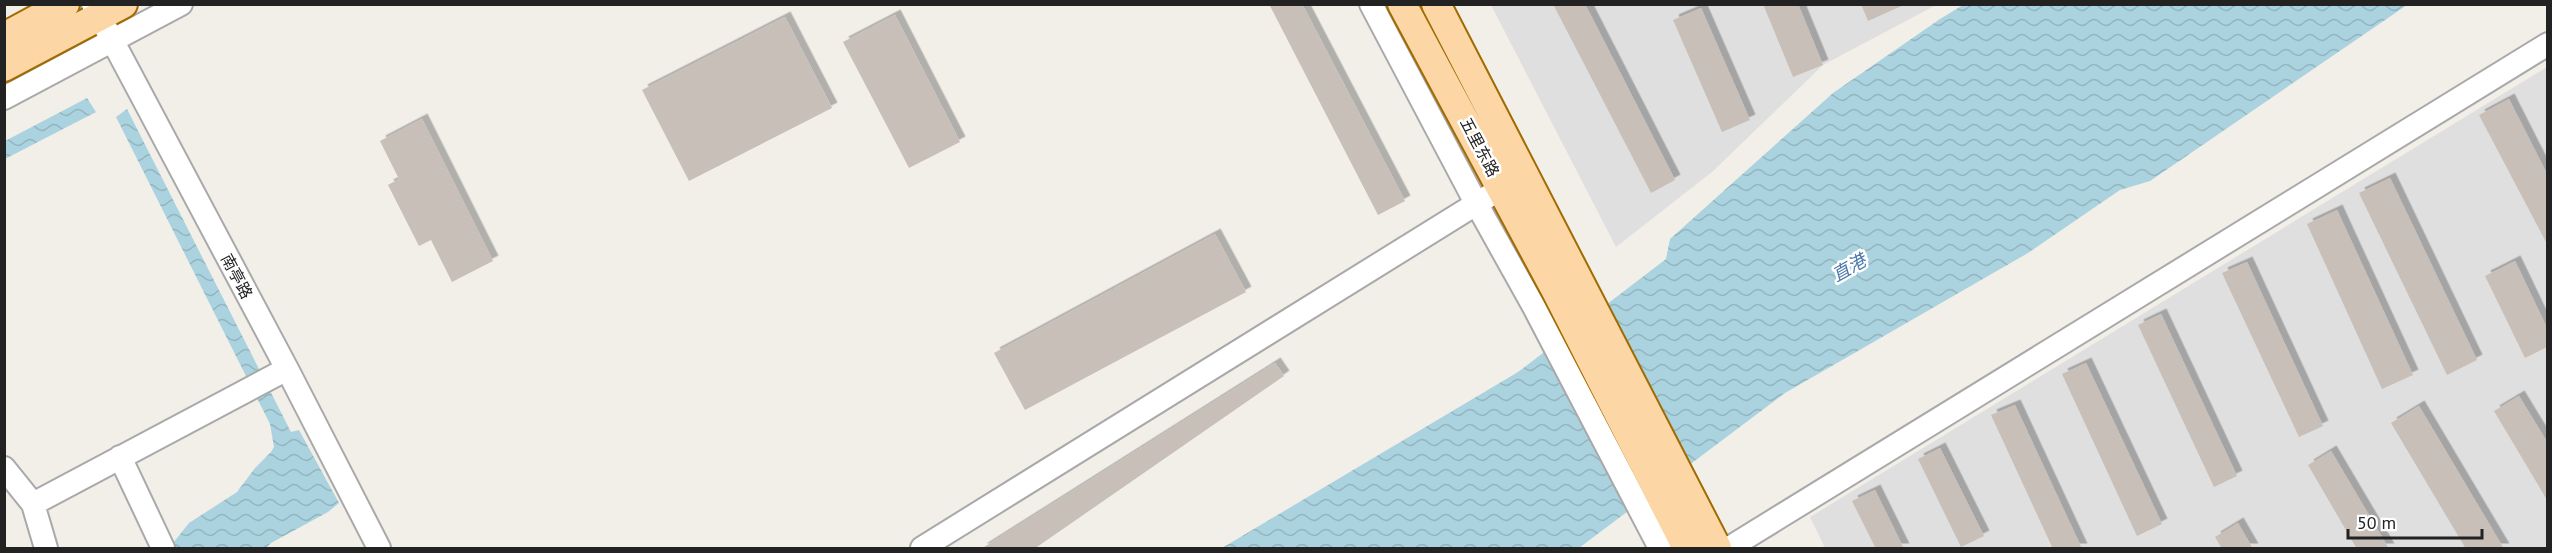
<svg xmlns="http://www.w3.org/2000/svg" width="2552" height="553" font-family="'PT Sans','Noto Sans SC',sans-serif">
  <defs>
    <pattern id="water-waves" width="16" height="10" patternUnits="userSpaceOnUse" patternTransform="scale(1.5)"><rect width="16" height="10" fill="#aad3df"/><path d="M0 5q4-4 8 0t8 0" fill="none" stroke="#92b5bf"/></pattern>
    <filter id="shadow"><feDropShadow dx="5.5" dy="-5.5" stdDeviation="0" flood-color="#0004"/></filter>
  </defs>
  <rect width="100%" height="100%" fill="#f2efe9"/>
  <path fill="#e0dfdf" d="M 1491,5 L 1936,5 L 1823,65 L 1712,172 L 1616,247 Z
    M 2547,67 L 2547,548 L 1825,548 L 1810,517 Z"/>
  <path fill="url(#water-waves)" d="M 1963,5 L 2407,5 L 2150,181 L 2120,190 L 2028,253 L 1785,393 L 1579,548 L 1222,548 L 1518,372 L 1666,259 L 1670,239 L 1833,93 L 1940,19 Z
    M 87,98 L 96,112 L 5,159 L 5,141 Z
    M 127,109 L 291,432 L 299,430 L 339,503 L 328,512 L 271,543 L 266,548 L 169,548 L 189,523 L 237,492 L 255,468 L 271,452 L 274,447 L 270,424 L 116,117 Z"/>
  <path fill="#c7bfb8" filter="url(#shadow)" d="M 1269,4 L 1302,4 L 1405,201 L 1378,215 Z
    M 1553,4 L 1585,4 L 1675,180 L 1651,193 Z
    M 1763,4 L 1798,4 L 1823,65 L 1793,77 Z
    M 1861,4 L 1906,4 L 1868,21 Z
    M 1701,8 L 1750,120 L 1722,132 L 1673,20 Z
    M 895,15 L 960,142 L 909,168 L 843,42 Z
    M 785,17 L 832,108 L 689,181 L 642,90 Z
    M 2509,99 L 2547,174 L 2547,244 L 2479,115 Z
    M 422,119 L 493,261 L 452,282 L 431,240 L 419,246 L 388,185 L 399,179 L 380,141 Z
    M 2390,178 L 2477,360 L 2447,375 L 2359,193 Z
    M 2337,210 L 2413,375 L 2382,389 L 2307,224 Z
    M 1215,234 L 1246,292 L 1025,410 L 994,353 Z
    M 2515,261 L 2547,328 L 2547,347 L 2525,358 L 2485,276 Z
    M 2247,262 L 2323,426 L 2299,437 L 2222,273 Z
    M 2161,314 L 2237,476 L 2214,487 L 2138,325 Z
    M 1275,363 L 1284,376 L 1034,549 L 981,549 Z
    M 2086,363 L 2162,524 L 2137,536 L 2062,374 Z
    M 2519,396 L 2547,442 L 2547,500 L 2494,411 Z
    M 2015,405 L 2082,549 L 2053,549 L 1991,415 Z
    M 2419,406 L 2504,549 L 2466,549 L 2391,423 Z
    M 1940,448 L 1984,536 L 1961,547 L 1918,459 Z
    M 2331,451 L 2389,549 L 2357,549 L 2308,465 Z
    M 1875,490 L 1904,549 L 1876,549 L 1852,501 Z
    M 2238,523 L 2253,549 L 2222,549 L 2215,537 Z"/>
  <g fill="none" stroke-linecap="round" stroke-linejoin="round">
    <g stroke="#a9a9a9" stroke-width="26">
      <path id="minor" d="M 93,4 L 287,369 L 379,548
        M 1371,4 L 1476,203 L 1534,307 L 1660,548
        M 4,98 L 181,4
        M 120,457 L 163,548
        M 4,468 L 33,504 L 46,548
        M 33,504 L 287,369
        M 922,548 L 1513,181
        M 1729,548 L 2548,44"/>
    </g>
    <g stroke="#a06b00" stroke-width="32">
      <path id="major" d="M 1402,4 L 1556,291 L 1687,548
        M 1436,4 L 1717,548
        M 4,37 L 65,4
        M 4,67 L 123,4"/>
    </g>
    <use href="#minor" stroke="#fff" stroke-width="22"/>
    <use href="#major" stroke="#fcd6a4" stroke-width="28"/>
  </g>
  <g text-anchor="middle" stroke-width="5" stroke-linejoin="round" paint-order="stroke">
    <g font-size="16" fill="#222" stroke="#fff">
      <text transform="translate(1480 147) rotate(62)" y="6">五里东路</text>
      <text transform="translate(237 276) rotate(62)" y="6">南亭路</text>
    </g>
    <g font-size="18" font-style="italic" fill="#4a7aab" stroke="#fff">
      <text transform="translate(1849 268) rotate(-30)" y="6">直港</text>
    </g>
  </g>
  <rect width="2552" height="553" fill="none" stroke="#222222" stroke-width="12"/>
  <path d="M2348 529v9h134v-9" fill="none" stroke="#222222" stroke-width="3"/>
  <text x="2357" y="529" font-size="18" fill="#222222" stroke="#ffffff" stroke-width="4.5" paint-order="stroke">50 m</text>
</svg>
